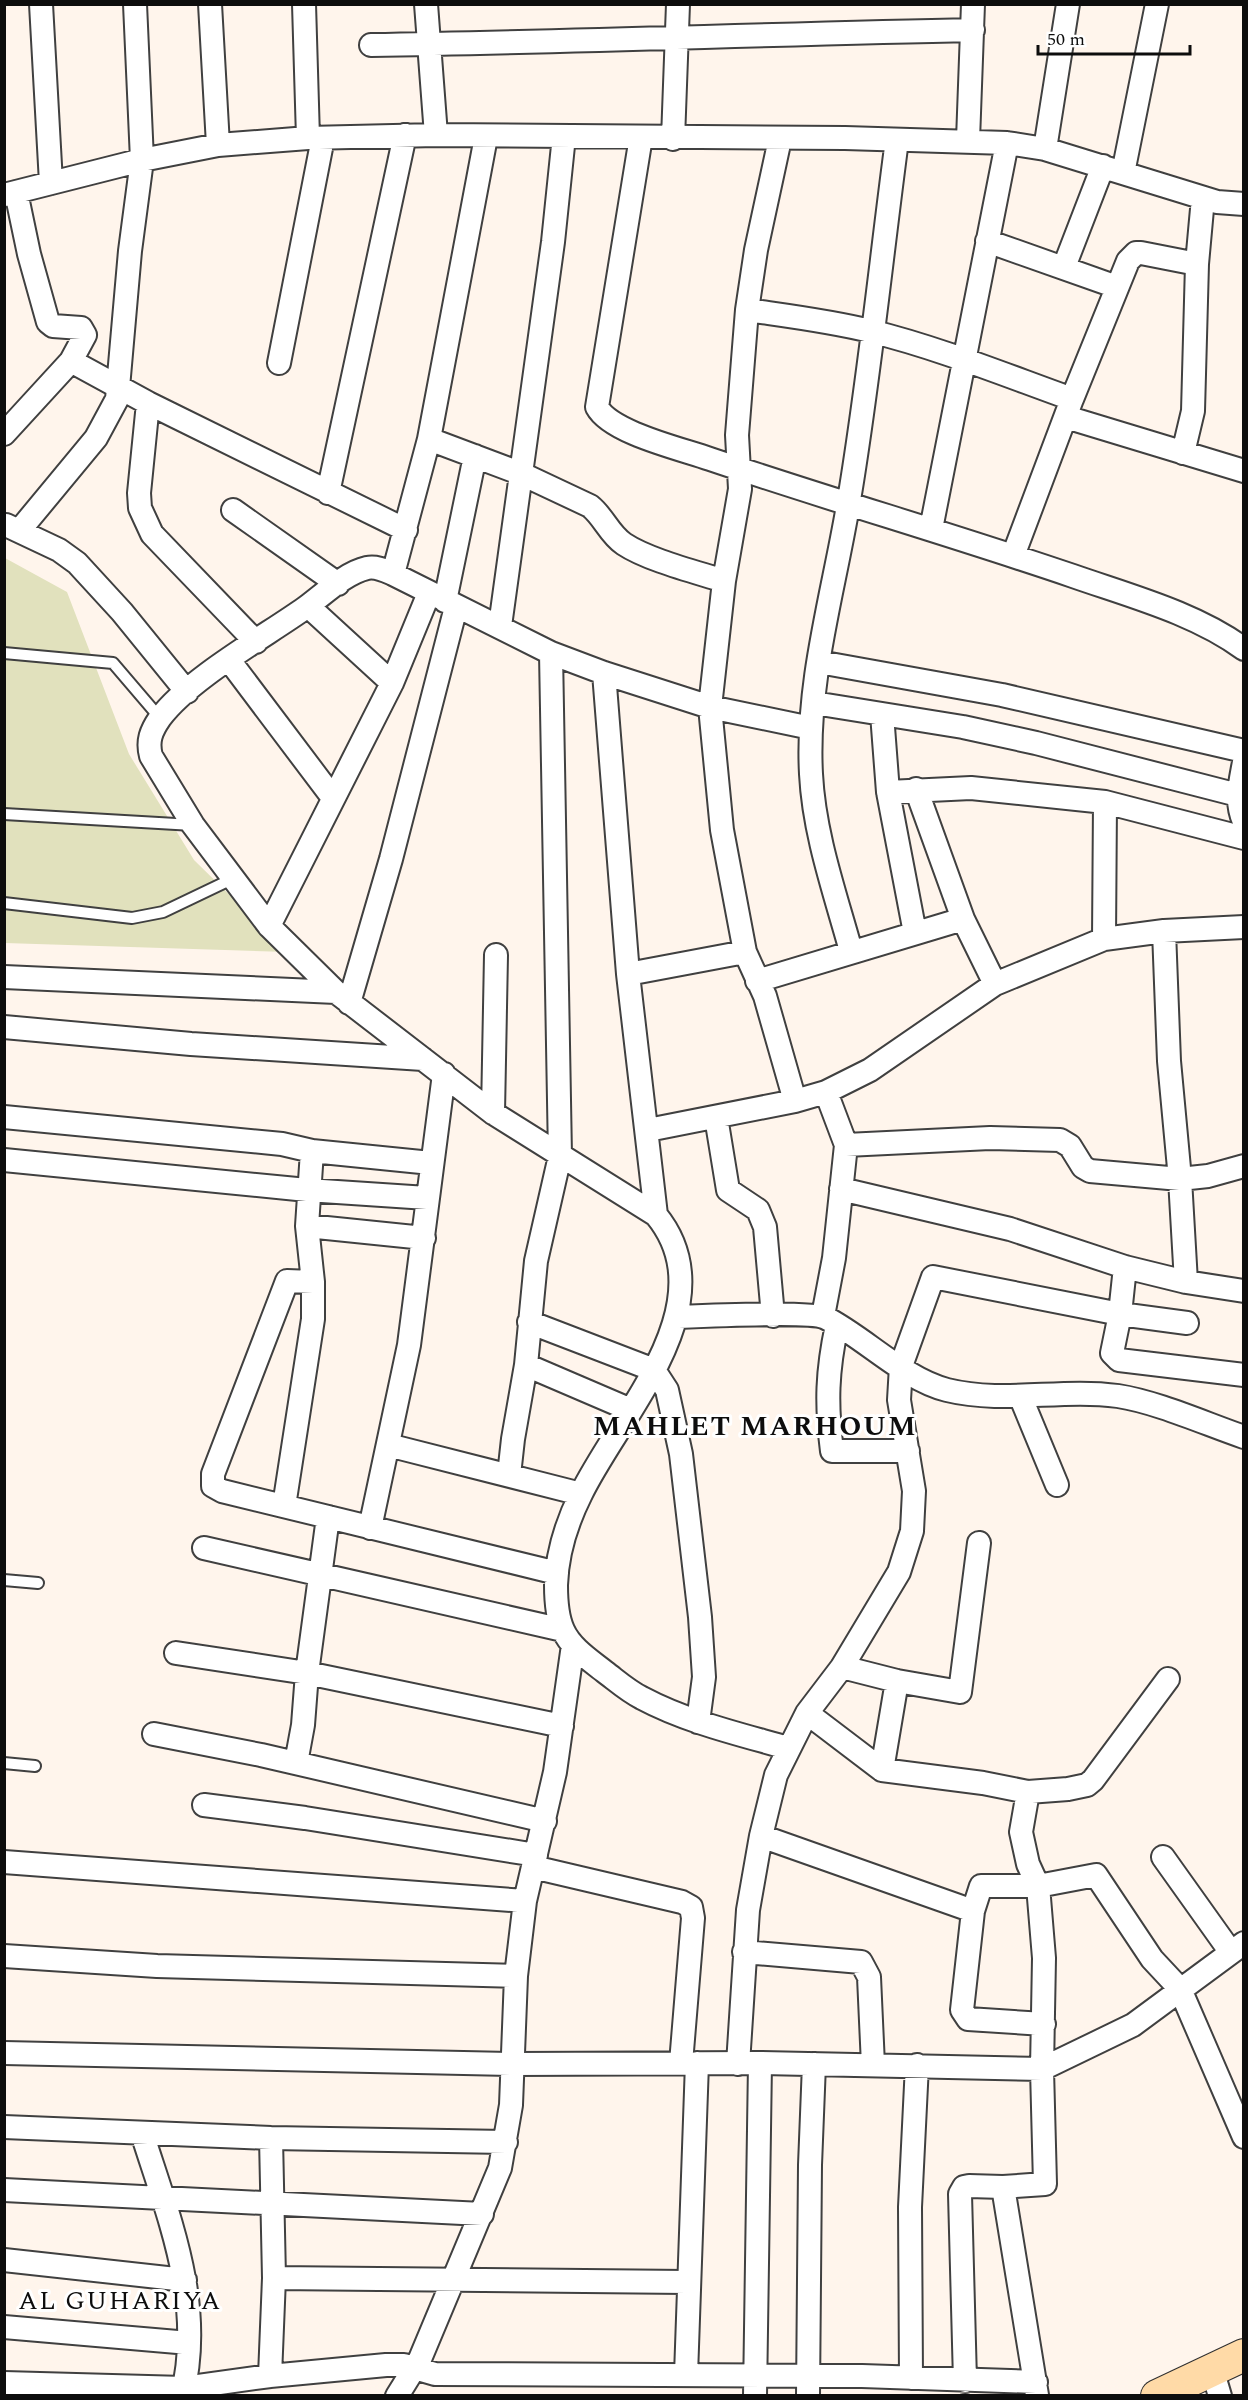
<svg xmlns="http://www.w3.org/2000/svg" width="1248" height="2400" font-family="Spectral,serif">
  <rect width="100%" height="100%" fill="#fff5ec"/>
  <path fill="#e1e1bd" d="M 5,558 L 67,592 L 129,754 L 194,860 L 288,952 L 5,943 Z"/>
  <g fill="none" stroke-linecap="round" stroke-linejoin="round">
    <g stroke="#404040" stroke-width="14">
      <path id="service" d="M 4,653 L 113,663 L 160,718
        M 4,814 L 193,825
        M 4,903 L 132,918 L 163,912 L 232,879
        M 4,1580 L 38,1583
        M 4,1763 L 35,1766"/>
    </g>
    <g stroke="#404040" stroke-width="26">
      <path id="minor" d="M 41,4 L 51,183
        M 210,4 L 218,145
        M 304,4 L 308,138
        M 426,4 L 436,135
        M 371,45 C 571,42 772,34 973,30
        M 641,137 L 597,407 C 611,433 682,449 710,459 C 831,500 953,535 1073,576 C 1130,596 1195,613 1244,649
        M 673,139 L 678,4
        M 780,139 L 756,250 L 747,310 L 737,435 L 740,489 L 724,581 L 710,707 L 722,830 L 745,952 L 765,996 L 795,1101
        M 968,140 L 973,4
        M 1045,149 L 1068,4
        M 1123,173 L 1157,4
        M 4,195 L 142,160 L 218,145 L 308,138 L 436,135 L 845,138 L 1007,143 L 1045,149 L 1217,202 L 1244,204
        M 987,241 L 1117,287
        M 1064,267 L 1103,166
        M 747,310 C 788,316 830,321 870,331 C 939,348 1005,375 1072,399
        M 71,361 L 148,403 L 406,530
        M 279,363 L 323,138
        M 148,403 L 139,493 L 140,508 L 152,534 L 256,642
        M 1066,417 L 1244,471
        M 4,434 L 71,361 L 85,335 L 81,328 L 53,326 L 48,322 L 29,254 L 16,192
        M 429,439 L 486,137
        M 1183,453 L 1193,411 L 1197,264 L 1203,198
        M 328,493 L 405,135
        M 233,510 L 338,584
        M 6,525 L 59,550 L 77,563 L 122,612 L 187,692
        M 931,529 L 1007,143
        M 19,531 L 96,438 L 117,399 L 130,251 L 142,160 L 135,4
        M 1013,556 L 1072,399 L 1128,261 L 1136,253 L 1141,253 L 1197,264
        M 393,574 L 429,439 L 522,474 L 590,506 C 604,517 609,534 624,544 C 648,560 696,572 724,581
        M 445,601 L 475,456
        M 308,606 L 392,683
        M 500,626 L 553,242 L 564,136
        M 229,660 L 333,798
        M 819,662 L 1002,695 L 1244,751
        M 604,673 L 628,974 L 656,1215
        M 814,703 L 963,727 L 1036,743 L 1238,795
        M 882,714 L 888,792 L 915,933
        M 1244,762 C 1240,784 1235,801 1244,822
        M 916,789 L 963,919 L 995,984
        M 888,792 L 971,788 L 1105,802 L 1244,838
        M 269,926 L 392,683 L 429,593
        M 1164,931 L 1169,1061 L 1180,1179 L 1186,1282
        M 1104,939 L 1105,802
        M 851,951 C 835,893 814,834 811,774 C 806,681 834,591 849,500 C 869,381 881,260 897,140
        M 628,974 L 745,952
        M 4,977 L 336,992
        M 757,981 L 963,919
        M 349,1003 L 391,859 L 456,607
        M 4,1027 L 191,1044 L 423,1059
        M 493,1113 L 496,955
        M 4,1117 L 282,1144 L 312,1151 L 431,1163
        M 716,1117 L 728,1190 L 758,1210 L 765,1227 L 773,1316
        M 648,1130 L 795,1101 L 826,1092 L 870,1070 L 995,984 L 1104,939 L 1164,931 L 1244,927
        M 846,1145 L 990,1138 L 1060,1140 L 1070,1146 L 1083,1167 L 1090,1171 L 1180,1179 L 1208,1176 L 1244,1166
        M 4,1160 L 307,1190 L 427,1198
        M 841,1189 L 1010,1229 L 1125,1267 L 1186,1282 L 1244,1291
        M 307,1226 L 424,1238
        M 1125,1267 L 1120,1314 L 1112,1353 L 1119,1360 L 1244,1375
        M 313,1282 L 287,1281 L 213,1474 L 213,1486 L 222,1491 L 557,1573
        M 823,1316 L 834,1258 L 846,1145 L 826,1092
        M 677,1317 C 700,1316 812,1311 826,1318 C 865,1338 904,1379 947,1390 C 1004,1404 1061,1388 1118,1396 C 1157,1402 1206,1424 1244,1437
        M 529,1322 L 654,1370 L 667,1390 L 681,1454 L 700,1617 L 704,1677 L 698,1722
        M 837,1325 C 827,1371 826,1404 832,1451 L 908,1451
        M 526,1365 L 631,1410
        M 1021,1398 L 1057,1485
        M 388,1445 L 581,1494
        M 509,1475 L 513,1439 L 526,1365 L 536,1261 L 560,1156 L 551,653
        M 284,1506 L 313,1319 L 313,1282 L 307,1226 L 312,1151
        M 370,1528 L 409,1345 L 444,1074
        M 204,1548 L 563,1630
        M 176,1653 L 307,1673 L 562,1726
        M 842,1667 L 897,1681 L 960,1692 L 979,1543
        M 807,1713 L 882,1770 L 983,1783 L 1028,1792 L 1068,1789 L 1087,1785 L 1093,1780 L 1168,1679
        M 154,1734 L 261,1755 L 545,1821
        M 788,1748 C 739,1734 687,1722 642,1698 C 628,1691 617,1681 605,1672 C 590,1660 571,1648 563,1630 C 557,1617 556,1600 556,1585 C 557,1554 567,1522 581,1494 C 619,1415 729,1304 656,1215 L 493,1113 L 336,992 L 269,926 L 193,825 L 151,756 C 147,741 151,731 160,718 C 189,679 264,637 305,608 C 323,595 345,573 367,568 C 376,566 384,570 393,574 L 551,653 L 604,673 L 710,707 L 811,728
        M 296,1763 L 303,1725 L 307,1673 L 328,1517
        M 882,1770 L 897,1681
        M 1028,1792 L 1021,1832 L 1028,1864 L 1038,1886 L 1044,1958 L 1042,2069 L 1045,2184 L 1003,2187 L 1037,2395
        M 204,1805 L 305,1818 L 536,1855
        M 761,1836 L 973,1911 L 962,2010 L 968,2019 L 1044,2024
        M 1163,1857 L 1230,1951
        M 4,1862 L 525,1901
        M 533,1867 L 682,1902 L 691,1907 L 693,1918 L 681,2063
        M 973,1911 L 981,1886 L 1038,1886 L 1096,1875 L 1152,1959 L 1180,1989 L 1244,2137
        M 744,1952 L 861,1962 L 869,1977 L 873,2065
        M 4,1956 L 157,1966 L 516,1976
        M 4,2053 L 514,2064 L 760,2063 L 1042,2069 L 1133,2025 L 1244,1943
        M 738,2064 L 748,1910 L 761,1836 L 776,1775 L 807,1713 L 842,1667 L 899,1572 L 912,1531 L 914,1491 L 899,1400 L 901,1366 L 933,1277 L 1120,1314 L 1187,1323
        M 4,2127 L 271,2138 L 506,2142
        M 142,2133 C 169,2219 205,2304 182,2396
        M 4,2190 L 482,2214
        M 4,2260 L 185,2280
        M 274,2278 L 687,2282
        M 4,2327 L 189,2343
        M 1212,2369 L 1220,2396
        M 686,2375 L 697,2063
        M 270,2376 L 274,2278 L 271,2138
        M 911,2378 L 910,2207 L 917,2065
        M 965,2381 L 960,2194 L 964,2187 L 969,2186 L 1003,2187
        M 4,2383 L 184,2388 L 270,2376 L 386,2365 L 404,2365 L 435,2374 L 862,2376 L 1036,2382
        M 397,2396 L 420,2359 L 500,2168 L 511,2105 L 516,1976 L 525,1901 L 555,1772 L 573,1645
        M 755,2396 L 760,2063
        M 808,2396 L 810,2165 L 814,2064"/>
    </g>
    <g stroke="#2f2f2f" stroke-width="34">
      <path id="secondary" d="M 1157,2396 L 1244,2355"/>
    </g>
    <use href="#service" stroke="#fff" stroke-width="10"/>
    <use href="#minor" stroke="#fff" stroke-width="22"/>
    <use href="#secondary" stroke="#ffdaa7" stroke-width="32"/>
  </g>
  <g text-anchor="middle" stroke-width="6" stroke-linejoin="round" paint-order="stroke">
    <g font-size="26" letter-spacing="1.5" fill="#0d0d0d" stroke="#fff">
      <text x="120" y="2309">AL GUHARIYA</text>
    </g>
    <g font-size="28" font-weight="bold" letter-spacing="1.5" fill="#0d0d0d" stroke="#fff">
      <text x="755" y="1435">MAHLET MARHOUM</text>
    </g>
  </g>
  <rect width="1248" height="2400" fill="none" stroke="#0d0d0d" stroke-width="12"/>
  <path d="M1038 45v9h152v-9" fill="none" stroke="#0d0d0d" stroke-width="3"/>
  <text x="1047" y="45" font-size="18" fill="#0d0d0d" stroke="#ffffff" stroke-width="4.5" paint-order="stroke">50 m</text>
</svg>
